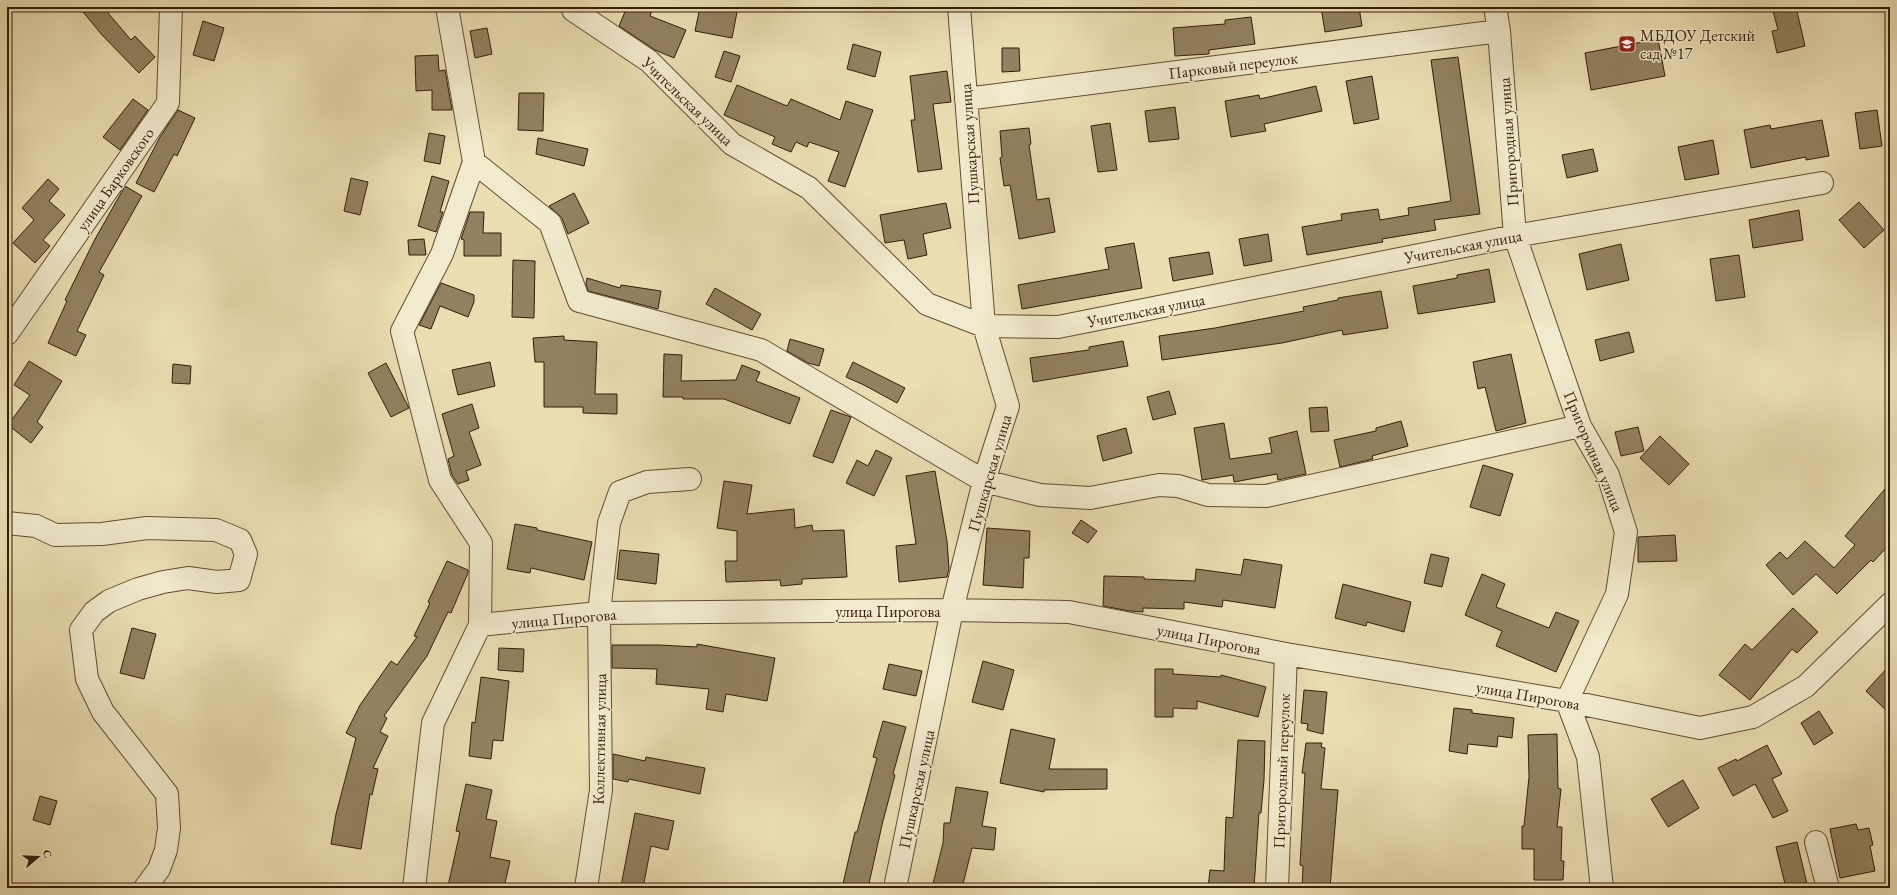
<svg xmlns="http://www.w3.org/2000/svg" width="1897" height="895" font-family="'EB Garamond',serif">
  <rect width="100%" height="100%" fill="#ebdeb3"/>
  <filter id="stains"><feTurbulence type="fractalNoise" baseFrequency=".005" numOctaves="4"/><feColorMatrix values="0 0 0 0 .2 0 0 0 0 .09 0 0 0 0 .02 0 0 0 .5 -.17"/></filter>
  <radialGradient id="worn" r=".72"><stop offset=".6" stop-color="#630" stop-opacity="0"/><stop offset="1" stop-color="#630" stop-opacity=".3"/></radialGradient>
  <path fill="#938161" stroke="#331d09" d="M 79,7 L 103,7 L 131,40 L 135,36 L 155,57 L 139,73 L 102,35 Z
    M 627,7 L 653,7 L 650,16 L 686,30 L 674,58 L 655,50 L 619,26 Z
    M 700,7 L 738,7 L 732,38 L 695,31 Z
    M 1321,7 L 1359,7 L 1362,26 L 1325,32 Z
    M 1772,7 L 1796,7 L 1805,46 L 1777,53 L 1772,31 L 1778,30 Z
    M 1251,17 L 1255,44 L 1209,50 L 1209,54 L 1175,56 L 1173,28 L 1225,24 L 1225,20 Z
    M 203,21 L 224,28 L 214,61 L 193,55 Z
    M 487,28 L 492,54 L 475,58 L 470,31 Z
    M 1658,39 L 1665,76 L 1591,90 L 1585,53 Z
    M 853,44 L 881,52 L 875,77 L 847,69 Z
    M 1002,48 L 1019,48 L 1020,71 L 1002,72 Z
    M 724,51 L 740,56 L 731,82 L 715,77 Z
    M 438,55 L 439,71 L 445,70 L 452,110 L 432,110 L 432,90 L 416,91 L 415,56 Z
    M 1458,57 L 1480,214 L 1434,220 L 1436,230 L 1382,239 L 1383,242 L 1307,255 L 1302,227 L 1342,220 L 1341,214 L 1378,209 L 1380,220 L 1409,215 L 1408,208 L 1451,201 L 1431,60 Z
    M 947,71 L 951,102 L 933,104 L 942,169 L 918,172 L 911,120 L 915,120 L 910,76 Z
    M 1372,76 L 1379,119 L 1354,124 L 1346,81 Z
    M 737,85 L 787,106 L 791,99 L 840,120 L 846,101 L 873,110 L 845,187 L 828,181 L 839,152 L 809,142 L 807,147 L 796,142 L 791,152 L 772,144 L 775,137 L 724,115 Z
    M 1316,86 L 1322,111 L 1264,124 L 1266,131 L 1231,137 L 1225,101 L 1259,95 L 1260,99 Z
    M 519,93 L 544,93 L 543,131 L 518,130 Z
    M 133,99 L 148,110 L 120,150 L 103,137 Z
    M 1175,107 L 1179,139 L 1149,142 L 1145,111 Z
    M 178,110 L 195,118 L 177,156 L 174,154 L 154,192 L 136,183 L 160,137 Z
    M 1877,110 L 1882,146 L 1860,149 L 1855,113 Z
    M 1822,120 L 1829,156 L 1806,160 L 1806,157 L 1751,168 L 1744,130 L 1770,125 L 1771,129 Z
    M 1110,123 L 1117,170 L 1098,172 L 1091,126 Z
    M 1029,128 L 1031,144 L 1029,145 L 1037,200 L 1049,198 L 1055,232 L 1019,239 L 1010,185 L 1004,186 L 1000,158 L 1002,157 L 1000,131 Z
    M 429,133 L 445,136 L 440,164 L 424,161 Z
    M 538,138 L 588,149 L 584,166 L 536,154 Z
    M 1713,140 L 1719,174 L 1685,180 L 1678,147 Z
    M 1593,149 L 1598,171 L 1567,178 L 1562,155 Z
    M 432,176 L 449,181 L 440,212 L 443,212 L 436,232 L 418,226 Z
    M 351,178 L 368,182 L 360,215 L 344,211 Z
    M 48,179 L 59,189 L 49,201 L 65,215 L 43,240 L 50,246 L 35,263 L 13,243 L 34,220 L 22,208 Z
    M 125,186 L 142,196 L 99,272 L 104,275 L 77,331 L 86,335 L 76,356 L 48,343 L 67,301 L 65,300 L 94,241 Z
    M 574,193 L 589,223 L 568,234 L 562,218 L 549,206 Z
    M 1859,202 L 1884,230 L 1864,248 L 1839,220 Z
    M 946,203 L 951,228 L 923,234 L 927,255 L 908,259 L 904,240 L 885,243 L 880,215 Z
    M 1799,210 L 1803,240 L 1753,248 L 1749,220 Z
    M 470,212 L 484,212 L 483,233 L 501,233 L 501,256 L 464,256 L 464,240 L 461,239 Z
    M 1268,234 L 1272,261 L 1244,266 L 1239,239 Z
    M 424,239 L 426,255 L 409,255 L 408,240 Z
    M 1134,243 L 1142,288 L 1022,309 L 1018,285 L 1109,269 L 1105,248 Z
    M 1621,244 L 1629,280 L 1587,290 L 1579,254 Z
    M 1209,252 L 1213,274 L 1173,281 L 1169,258 Z
    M 1739,255 L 1745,297 L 1716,301 L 1710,259 Z
    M 513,260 L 535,261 L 534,318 L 512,317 Z
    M 1489,269 L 1495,302 L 1418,314 L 1413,286 L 1457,278 L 1457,275 Z
    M 587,278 L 620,288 L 621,285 L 661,291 L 658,309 L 588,291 L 586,284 Z
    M 441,283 L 474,295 L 474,302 L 468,317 L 440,306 L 431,329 L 419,325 Z
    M 715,288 L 761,314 L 752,330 L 706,304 Z
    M 1381,291 L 1388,328 L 1343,335 L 1342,330 L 1282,343 L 1162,360 L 1159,336 L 1215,328 L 1304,311 L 1303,307 L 1338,300 L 1338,298 Z
    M 1629,332 L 1634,352 L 1600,361 L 1595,340 Z
    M 564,336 L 564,340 L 597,342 L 595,394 L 617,394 L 617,414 L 583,413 L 583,407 L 544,407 L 544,362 L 535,362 L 533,338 Z
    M 790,339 L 824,349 L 819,366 L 808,363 L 787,351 Z
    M 1123,341 L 1128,366 L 1033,382 L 1030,358 L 1089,350 L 1089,347 Z
    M 664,354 L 682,355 L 681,381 L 736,380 L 742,365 L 760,372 L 756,381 L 800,398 L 790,424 L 724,399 L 683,399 L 683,397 L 663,397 Z
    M 1511,354 L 1526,423 L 1496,431 L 1485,387 L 1478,389 L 1473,362 Z
    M 29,361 L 62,381 L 37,422 L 43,427 L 31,443 L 8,425 L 30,395 L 14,385 Z
    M 490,362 L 495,386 L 458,395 L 452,370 Z
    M 853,362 L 905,388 L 897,403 L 864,385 L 846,377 Z
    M 386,363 L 409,408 L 391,417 L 368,373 Z
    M 173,364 L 191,366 L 190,384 L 172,383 Z
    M 1169,391 L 1176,414 L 1153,420 L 1147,397 Z
    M 472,404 L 479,428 L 469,432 L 481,465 L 466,471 L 469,480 L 458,484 L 452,475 L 448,459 L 454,456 L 442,414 Z
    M 1327,407 L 1329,431 L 1311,432 L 1309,408 Z
    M 831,410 L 851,417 L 833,463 L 813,456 Z
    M 1401,421 L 1408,446 L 1372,456 L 1373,459 L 1340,467 L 1334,440 L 1376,431 L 1376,428 Z
    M 1224,423 L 1230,459 L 1272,453 L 1269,438 L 1297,431 L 1306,474 L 1278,480 L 1277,474 L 1234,482 L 1233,475 L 1202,480 L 1194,428 Z
    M 1638,427 L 1644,451 L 1621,456 L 1615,432 Z
    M 1126,428 L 1132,453 L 1103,461 L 1097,436 Z
    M 1660,436 L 1689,464 L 1669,485 L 1640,458 Z
    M 876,450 L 892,458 L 874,496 L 846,483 L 857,460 L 868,466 Z
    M 1483,465 L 1513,474 L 1500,516 L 1470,507 Z
    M 935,471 L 947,541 L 949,568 L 947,577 L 899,582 L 896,546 L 916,544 L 906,476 Z
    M 724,481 L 752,485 L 747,514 L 794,509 L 795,528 L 812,525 L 813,531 L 844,530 L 847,577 L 802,579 L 802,584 L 781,586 L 780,580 L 726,582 L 725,561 L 737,561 L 737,531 L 717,528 Z
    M 1890,483 L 1890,544 L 1873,562 L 1871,560 L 1837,594 L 1816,574 L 1793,595 L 1766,565 L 1780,552 L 1787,559 L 1805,541 L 1834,568 L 1855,545 L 1845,536 Z
    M 1081,520 L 1097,531 L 1088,543 L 1072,533 Z
    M 515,524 L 537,528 L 537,530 L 592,542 L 584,580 L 531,568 L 530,573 L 507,569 Z
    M 987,528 L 1030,531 L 1029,558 L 1024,558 L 1023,588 L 983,585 Z
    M 1675,535 L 1677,561 L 1638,562 L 1638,537 Z
    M 620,550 L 659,554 L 656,584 L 617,579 Z
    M 1431,554 L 1449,558 L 1442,587 L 1424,583 Z
    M 1244,559 L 1282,565 L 1275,608 L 1223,600 L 1222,607 L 1184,602 L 1184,609 L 1143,608 L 1143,612 L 1130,611 L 1103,606 L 1104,576 L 1144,577 L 1144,579 L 1195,581 L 1196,569 L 1241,575 Z
    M 447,561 L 468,570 L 468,573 L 451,613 L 448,612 L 427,656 L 384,716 L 387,718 L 380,732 L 388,736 L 373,768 L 378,769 L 372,795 L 370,794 L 361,849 L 331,844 L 336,814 L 356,738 L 346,733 L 360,705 L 391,661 L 397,665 L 417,637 L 414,636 L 430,603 L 428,602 Z
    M 1482,574 L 1505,584 L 1496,607 L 1549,628 L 1556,612 L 1579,621 L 1556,672 L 1496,646 L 1502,631 L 1465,615 Z
    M 1343,584 L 1411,602 L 1404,632 L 1367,622 L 1366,626 L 1335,618 Z
    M 1793,608 L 1818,632 L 1797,653 L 1792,649 L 1750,700 L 1719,675 L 1745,644 L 1752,650 Z
    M 132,628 L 156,634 L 144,679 L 120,673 Z
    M 697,644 L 775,658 L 767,701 L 726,694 L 723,712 L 706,709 L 709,689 L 656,684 L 657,669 L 612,668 L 612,645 L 659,645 L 697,647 Z
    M 499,648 L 524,649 L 523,672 L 498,670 Z
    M 983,661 L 1014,670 L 1003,710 L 972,702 Z
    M 889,664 L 922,671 L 916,696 L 883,689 Z
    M 1890,665 L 1890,714 L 1866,691 Z
    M 1155,669 L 1173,669 L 1173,674 L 1221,677 L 1221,675 L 1266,687 L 1258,717 L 1197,701 L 1197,709 L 1173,708 L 1173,717 L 1155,717 Z
    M 481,677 L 509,681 L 503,741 L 493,740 L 491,759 L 469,756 L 472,722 L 475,723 Z
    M 1304,690 L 1327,692 L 1323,734 L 1307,730 L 1308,724 L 1301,723 Z
    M 1454,708 L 1472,710 L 1472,713 L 1514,718 L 1512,738 L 1498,736 L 1497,747 L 1468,744 L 1467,754 L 1449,751 Z
    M 1819,711 L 1833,733 L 1814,745 L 1801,723 Z
    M 883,721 L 906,727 L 893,774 L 895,775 L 882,825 L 868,888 L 842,888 L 855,832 L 857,832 L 877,758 L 873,757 Z
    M 1011,729 L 1055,739 L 1049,769 L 1107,769 L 1107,789 L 1044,790 L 1044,792 L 1000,783 Z
    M 1557,734 L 1558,788 L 1561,789 L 1557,827 L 1562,827 L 1561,861 L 1564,861 L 1563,880 L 1534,880 L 1534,849 L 1522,849 L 1522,826 L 1524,826 L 1529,777 L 1528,735 Z
    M 1238,740 L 1265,741 L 1264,780 L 1261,813 L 1259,813 L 1254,888 L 1208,888 L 1210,870 L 1224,871 L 1226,817 L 1233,818 Z
    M 1306,743 L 1322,743 L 1321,747 L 1325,748 L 1321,789 L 1338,790 L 1330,888 L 1302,888 L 1303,866 L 1300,865 L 1305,773 L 1302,773 Z
    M 1767,745 L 1782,774 L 1772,779 L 1788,811 L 1773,818 L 1755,784 L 1733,796 L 1718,768 L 1736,759 L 1737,761 Z
    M 613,754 L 645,761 L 646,757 L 705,768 L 700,794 L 629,779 L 628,782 L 613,779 Z
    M 1683,780 L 1699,808 L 1668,827 L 1651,799 Z
    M 466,784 L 492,790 L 486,819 L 497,821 L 490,857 L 510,861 L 504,888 L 491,888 L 473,884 L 472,888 L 448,886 L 460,832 L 456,831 Z
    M 956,787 L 988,792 L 982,826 L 996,828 L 994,850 L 972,848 L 962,888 L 932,888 L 943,843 L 944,823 L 950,823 Z
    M 40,796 L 57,801 L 50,825 L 33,820 Z
    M 635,813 L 674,821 L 668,850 L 651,846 L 643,888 L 621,886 Z
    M 1856,824 L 1858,830 L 1869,828 L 1873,845 L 1870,846 L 1875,871 L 1840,878 L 1830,829 Z
    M 1797,842 L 1808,888 L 1786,888 L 1776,847 Z"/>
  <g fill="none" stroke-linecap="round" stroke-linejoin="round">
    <g stroke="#614d34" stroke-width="24">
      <path id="minor" d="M 1495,7 L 1499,31 L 1515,236 L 1580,426 L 1608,475 L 1626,532 L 1617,594 L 1567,701 L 1588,757 L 1602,888
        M 573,10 L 649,61 L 732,144 L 809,188 L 927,304 L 984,326 L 1058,327 L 1515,236 L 1822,183
        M 966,99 L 1499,31
        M 474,162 L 550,223 L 579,301 L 761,350 L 984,481 L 1040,495 L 1090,498 L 1159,485 L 1178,486 L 1208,495 L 1266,496 L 1580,426
        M 7,334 L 168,103 L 171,7
        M 7,523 L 36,526 L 55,535 L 102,534 L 147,528 L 216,530 L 240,540 L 246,554 L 239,580 L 217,582 L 188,578 L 163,582 L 138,589 L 109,601 L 94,612 L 81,630 L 87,679 L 103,712 L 167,794 L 169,828 L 166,850 L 159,869 L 145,888
        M 480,625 L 599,613 L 952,610 L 1069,612 L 1286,654 L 1567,701 L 1700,728 L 1753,717 L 1806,686 L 1890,604
        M 1816,842 L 1828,888
        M 414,888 L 433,723 L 480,625 L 481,543 L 440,480 L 402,331 L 442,254 L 474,162 L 447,7
        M 586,888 L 601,790 L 599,613 L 609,523 L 620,492 L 647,482 L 690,479
        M 895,888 L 952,610 L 984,481 L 1008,406 L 984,326 L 959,7
        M 1277,888 L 1286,654"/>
    </g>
    <use href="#minor" stroke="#f2eace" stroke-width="22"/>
  </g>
  <defs>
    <g id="school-square" transform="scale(0.9)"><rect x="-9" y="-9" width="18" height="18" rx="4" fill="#8f2418" stroke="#f2eace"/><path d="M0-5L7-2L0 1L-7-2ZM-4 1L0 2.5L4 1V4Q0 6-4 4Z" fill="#fff"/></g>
  </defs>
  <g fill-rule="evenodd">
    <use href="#school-square" x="1627" y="44"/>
  </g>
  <g text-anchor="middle" stroke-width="3" stroke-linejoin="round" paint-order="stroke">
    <g font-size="16" fill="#331d09" stroke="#f2eace" text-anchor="start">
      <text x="1640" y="41">МБДОУ Детский<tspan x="1640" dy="18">сад №17</tspan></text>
    </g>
    <g font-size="16" fill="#331d09" stroke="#f2eace">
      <text transform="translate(1233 65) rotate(-7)" y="6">Парковый переулок</text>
      <text transform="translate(688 101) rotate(44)" y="6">Учительская улица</text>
      <text transform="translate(1508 142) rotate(-94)" y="6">Пригородная улица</text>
      <text transform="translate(969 144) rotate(-94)" y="6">Пушкарская улица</text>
      <text transform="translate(115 179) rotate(-55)" y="6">улица Барковского</text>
      <text transform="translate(1463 246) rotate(-11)" y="6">Учительская улица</text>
      <text transform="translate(1146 310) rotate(-11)" y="6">Учительская улица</text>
      <text transform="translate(1594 451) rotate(67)" y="6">Пригородная улица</text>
      <text transform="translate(989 473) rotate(-74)" y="6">Пушкарская улица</text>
      <text x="888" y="617">улица Пирогова</text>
      <text transform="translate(564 618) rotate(-5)" y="6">улица Пирогова</text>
      <text transform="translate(1209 639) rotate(11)" y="6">улица Пирогова</text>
      <text transform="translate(1528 695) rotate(10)" y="6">улица Пирогова</text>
      <text transform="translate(599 739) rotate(-89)" y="6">Коллективная улица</text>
      <text transform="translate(1281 771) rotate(-88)" y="6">Пригородный переулок</text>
      <text transform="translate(916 789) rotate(-78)" y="6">Пушкарская улица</text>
    </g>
  </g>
  <rect width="1897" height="895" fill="none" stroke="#ebdeb3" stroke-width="24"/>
  <rect x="8" y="8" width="1881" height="879" fill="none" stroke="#331d09" stroke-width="2"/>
  <rect x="12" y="12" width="1873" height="871" fill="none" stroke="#331d09"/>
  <g transform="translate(38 857) rotate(71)" stroke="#f2eace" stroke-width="3" paint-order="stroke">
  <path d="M0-3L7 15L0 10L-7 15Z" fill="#331d09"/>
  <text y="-6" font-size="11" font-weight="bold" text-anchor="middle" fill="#331d09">С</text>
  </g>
  <rect width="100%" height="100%" filter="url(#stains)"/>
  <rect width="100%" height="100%" fill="url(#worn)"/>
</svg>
